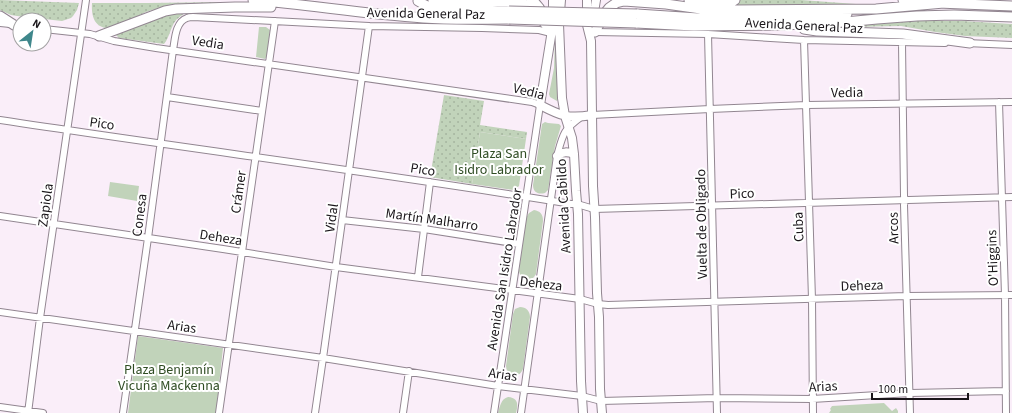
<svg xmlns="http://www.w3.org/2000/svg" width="1012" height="413" font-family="'Source Sans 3',sans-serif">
  <defs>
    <pattern id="grass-dots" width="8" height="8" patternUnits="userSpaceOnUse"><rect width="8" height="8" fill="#c1d3ba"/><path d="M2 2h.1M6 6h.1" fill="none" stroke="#a5b49f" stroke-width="1.8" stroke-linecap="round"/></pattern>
  </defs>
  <rect width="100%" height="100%" fill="#faeef9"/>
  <path fill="url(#grass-dots)" d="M 0,0 L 79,3 L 77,10 L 73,16 L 71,18 L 62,21 L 17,16 L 11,15 L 0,10 Z
    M 740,0 L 801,0 L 856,4 L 856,5 L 734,6 Z
    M 223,2 L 236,2 L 167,5 L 146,12 L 112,28 C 95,30 91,17 92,3 L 148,3 Z
    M 187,12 C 182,15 177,18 174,23 C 170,30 169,38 164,44 L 119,38 L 116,35 C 140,23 160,15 187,12 Z
    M 918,21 L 963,21 L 1012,24 L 1012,38 L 965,36 L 935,32 L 901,26 L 848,27 L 848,26 Z
    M 444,95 L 484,101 L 480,125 L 527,132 L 526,139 L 480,132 L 472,184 L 430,177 Z"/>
  <path fill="#c1d3ba" d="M 259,27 L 266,27 L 270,30 L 267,56 L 265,59 L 256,57 Z
    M 555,36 L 557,36 L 558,99 L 557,101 L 550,97 L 549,94 L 554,68 Z
    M 545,122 L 548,123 L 559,124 L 561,126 L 555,146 L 548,190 L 545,193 C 538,195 533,192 533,185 L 542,124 Z
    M 480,132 L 526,139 L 519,186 L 514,190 L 472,184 Z
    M 110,182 L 139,186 L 137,201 L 108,196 Z
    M 534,210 C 540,211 543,214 543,221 L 536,274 C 531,284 521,282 519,271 L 526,218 L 529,213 Z
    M 520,307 C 526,307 530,311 530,317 L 523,369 C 518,380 507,378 506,366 L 513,314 L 515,309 Z
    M 138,336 L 223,348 L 216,413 L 128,413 Z
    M 508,397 C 519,398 518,405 516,413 L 498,413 C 500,406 501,399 508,397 Z
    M 884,403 L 892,411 L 896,408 L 898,411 L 898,413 L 829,413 L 831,410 L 830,409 L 832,406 Z"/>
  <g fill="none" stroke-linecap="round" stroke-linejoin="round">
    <g stroke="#928691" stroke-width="8">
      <path id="minor" d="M 0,23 L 20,25
        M 44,29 L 90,34 L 114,41 L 156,48 L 532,102 L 540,105 L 494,413
        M 595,32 L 708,34 L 804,40 L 945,43
        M 708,34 L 717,413
        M 804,40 L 812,299 L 813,413
        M 902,43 L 904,196 L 905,200 L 904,205 L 910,413
        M 966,43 L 1012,45
        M 167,97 L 262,111
        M 999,102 L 1005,295 L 1006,413
        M 592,115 L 710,109 L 807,105 L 1012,102
        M 0,120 C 190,149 381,173 571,204 L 577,204 L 594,209 L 1012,197
        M 0,216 L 223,249 L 336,267 L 580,299 L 598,304 L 608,305 L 907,296 L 1012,295
        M 342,220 L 424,229 L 519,244
        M 418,277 L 430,182
        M 0,312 L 323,358 L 498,386 L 582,396 L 601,401 L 717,398 L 812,399 L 910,393 L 1006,391
        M 0,407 L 43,413
        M 28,413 L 40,318 L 86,0
        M 123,413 L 148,238 L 173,50 C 175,40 175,22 187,18 C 189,17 191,17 193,17 L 369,26 L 482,28 L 539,30 L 551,33
        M 219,413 L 275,21
        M 315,413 L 323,358 L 369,26
        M 403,413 L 409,371
        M 521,413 L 557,156 C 563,134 563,130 581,117"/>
    </g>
    <g stroke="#928691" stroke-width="10">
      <path id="major" d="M 553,0 L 553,24 L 540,105 C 561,116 568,119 592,115
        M 561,0 L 559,24 L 562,98 L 565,116 L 572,138 L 574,154 L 576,191 L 578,214 L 581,381 L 583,413
        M 587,0 L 587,25 L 591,41 L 593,186 L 595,217 L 597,293 L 599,317 L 600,389 L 602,413
        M 592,18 L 595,6 L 596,0
        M 557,156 C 563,151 568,152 574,154"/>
    </g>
    <g stroke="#928691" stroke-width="11">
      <path id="highway" d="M 253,0 C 310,5 366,14 423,18 C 452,20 480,19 509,19
        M 433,0 L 436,2 L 445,3 C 460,3 475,3 489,2 C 501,2 516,0 526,5 C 537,10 545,23 551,33
        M 531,0 C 536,3 540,8 542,13
        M 689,0 L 712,3 L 722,0
        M 903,0 L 921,1
        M 418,1 C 427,7 434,9 444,10 L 509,11
        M 938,3 L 1012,6
        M 719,8 L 729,4 L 735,0
        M 637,14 L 698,18 L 724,18 L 805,17 L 834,16 L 847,14
        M 0,16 L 14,25
        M 636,23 L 694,26 L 783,25 L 845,22 L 877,19 L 917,16 L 954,15 L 1012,17
        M 804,29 L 817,31 L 903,34 L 970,43
        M 595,32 L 605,13 L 609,8 L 616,3 L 624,1 L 666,4 L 701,9 L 734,10 L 876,9 L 944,3
        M 99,36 L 152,16 L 165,11 L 176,9 L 235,7 L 271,7"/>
    </g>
    <use href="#minor" stroke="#fff" stroke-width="6"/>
    <use href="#major" stroke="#fff" stroke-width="8"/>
    <use href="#highway" stroke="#fff" stroke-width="9"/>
    <g stroke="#928691" stroke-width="11" stroke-linecap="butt">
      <path id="highway-bridge" d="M 509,11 L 637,14
        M 509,19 L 636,23"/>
    </g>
    <use href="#highway-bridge" stroke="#fff" stroke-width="9"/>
  </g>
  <g text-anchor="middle" stroke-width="4" stroke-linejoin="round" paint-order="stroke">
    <g font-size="14" fill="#1a161a" stroke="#fff">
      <text transform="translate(426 13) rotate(1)" y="5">Avenida General Paz</text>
      <text transform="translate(804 25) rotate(3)" y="5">Avenida General Paz</text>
      <text transform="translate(208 42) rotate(9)" y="5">Vedia</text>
      <text transform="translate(529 91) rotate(14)" y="5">Vedia</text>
      <text transform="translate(847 92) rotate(-1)" y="5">Vedia</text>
      <text transform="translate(102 123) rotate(8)" y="5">Pico</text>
      <text transform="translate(423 169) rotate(9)" y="5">Pico</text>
      <text transform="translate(238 192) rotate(-82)" y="5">Crámer</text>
      <text transform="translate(742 193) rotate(-2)" y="5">Pico</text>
      <text transform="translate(45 205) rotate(-82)" y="5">Zapiola</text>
      <text transform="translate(563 206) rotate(-93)" y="5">Avenida Cabildo</text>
      <text transform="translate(139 215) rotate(-83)" y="5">Conesa</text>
      <text transform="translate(331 218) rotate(-82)" y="5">Vidal</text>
      <text transform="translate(432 219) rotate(8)" y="5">Martín Malharro</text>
      <text transform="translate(701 224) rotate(-91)" y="5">Vuelta de Obligado</text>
      <text transform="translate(798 227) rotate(-92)" y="5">Cuba</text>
      <text transform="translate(893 228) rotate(-92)" y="5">Arcos</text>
      <text transform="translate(221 237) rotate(9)" y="5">Deheza</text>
      <text transform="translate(992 258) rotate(-92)" y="5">O'Higgins</text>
      <text transform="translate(504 269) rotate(-81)" y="5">Avenida San Isidro Labrador</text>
      <text transform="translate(541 283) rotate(7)" y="5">Deheza</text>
      <text transform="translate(862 285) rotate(-2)" y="5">Deheza</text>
      <text transform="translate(182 326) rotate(8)" y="5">Arias</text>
      <text transform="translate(503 374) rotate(8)" y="5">Arias</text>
      <text transform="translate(823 386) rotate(-3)" y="5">Arias</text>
    </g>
    <g font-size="14" fill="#2f4c23" stroke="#fff">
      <text x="499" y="158">Plaza San<tspan x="499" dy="16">Isidro Labrador</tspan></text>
      <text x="169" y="374">Plaza Benjamín<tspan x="169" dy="16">Vicuña Mackenna</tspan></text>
    </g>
  </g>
  <g transform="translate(32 32) rotate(30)"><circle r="19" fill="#ffffff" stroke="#a3a2a3"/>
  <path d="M0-3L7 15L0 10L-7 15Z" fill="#3f878b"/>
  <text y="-6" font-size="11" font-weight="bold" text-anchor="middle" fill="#1a161a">N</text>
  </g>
  <path d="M872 393v6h96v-6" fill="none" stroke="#1a161a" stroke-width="2"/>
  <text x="878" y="393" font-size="12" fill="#1a161a" stroke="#ffffff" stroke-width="3" paint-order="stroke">100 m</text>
</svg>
